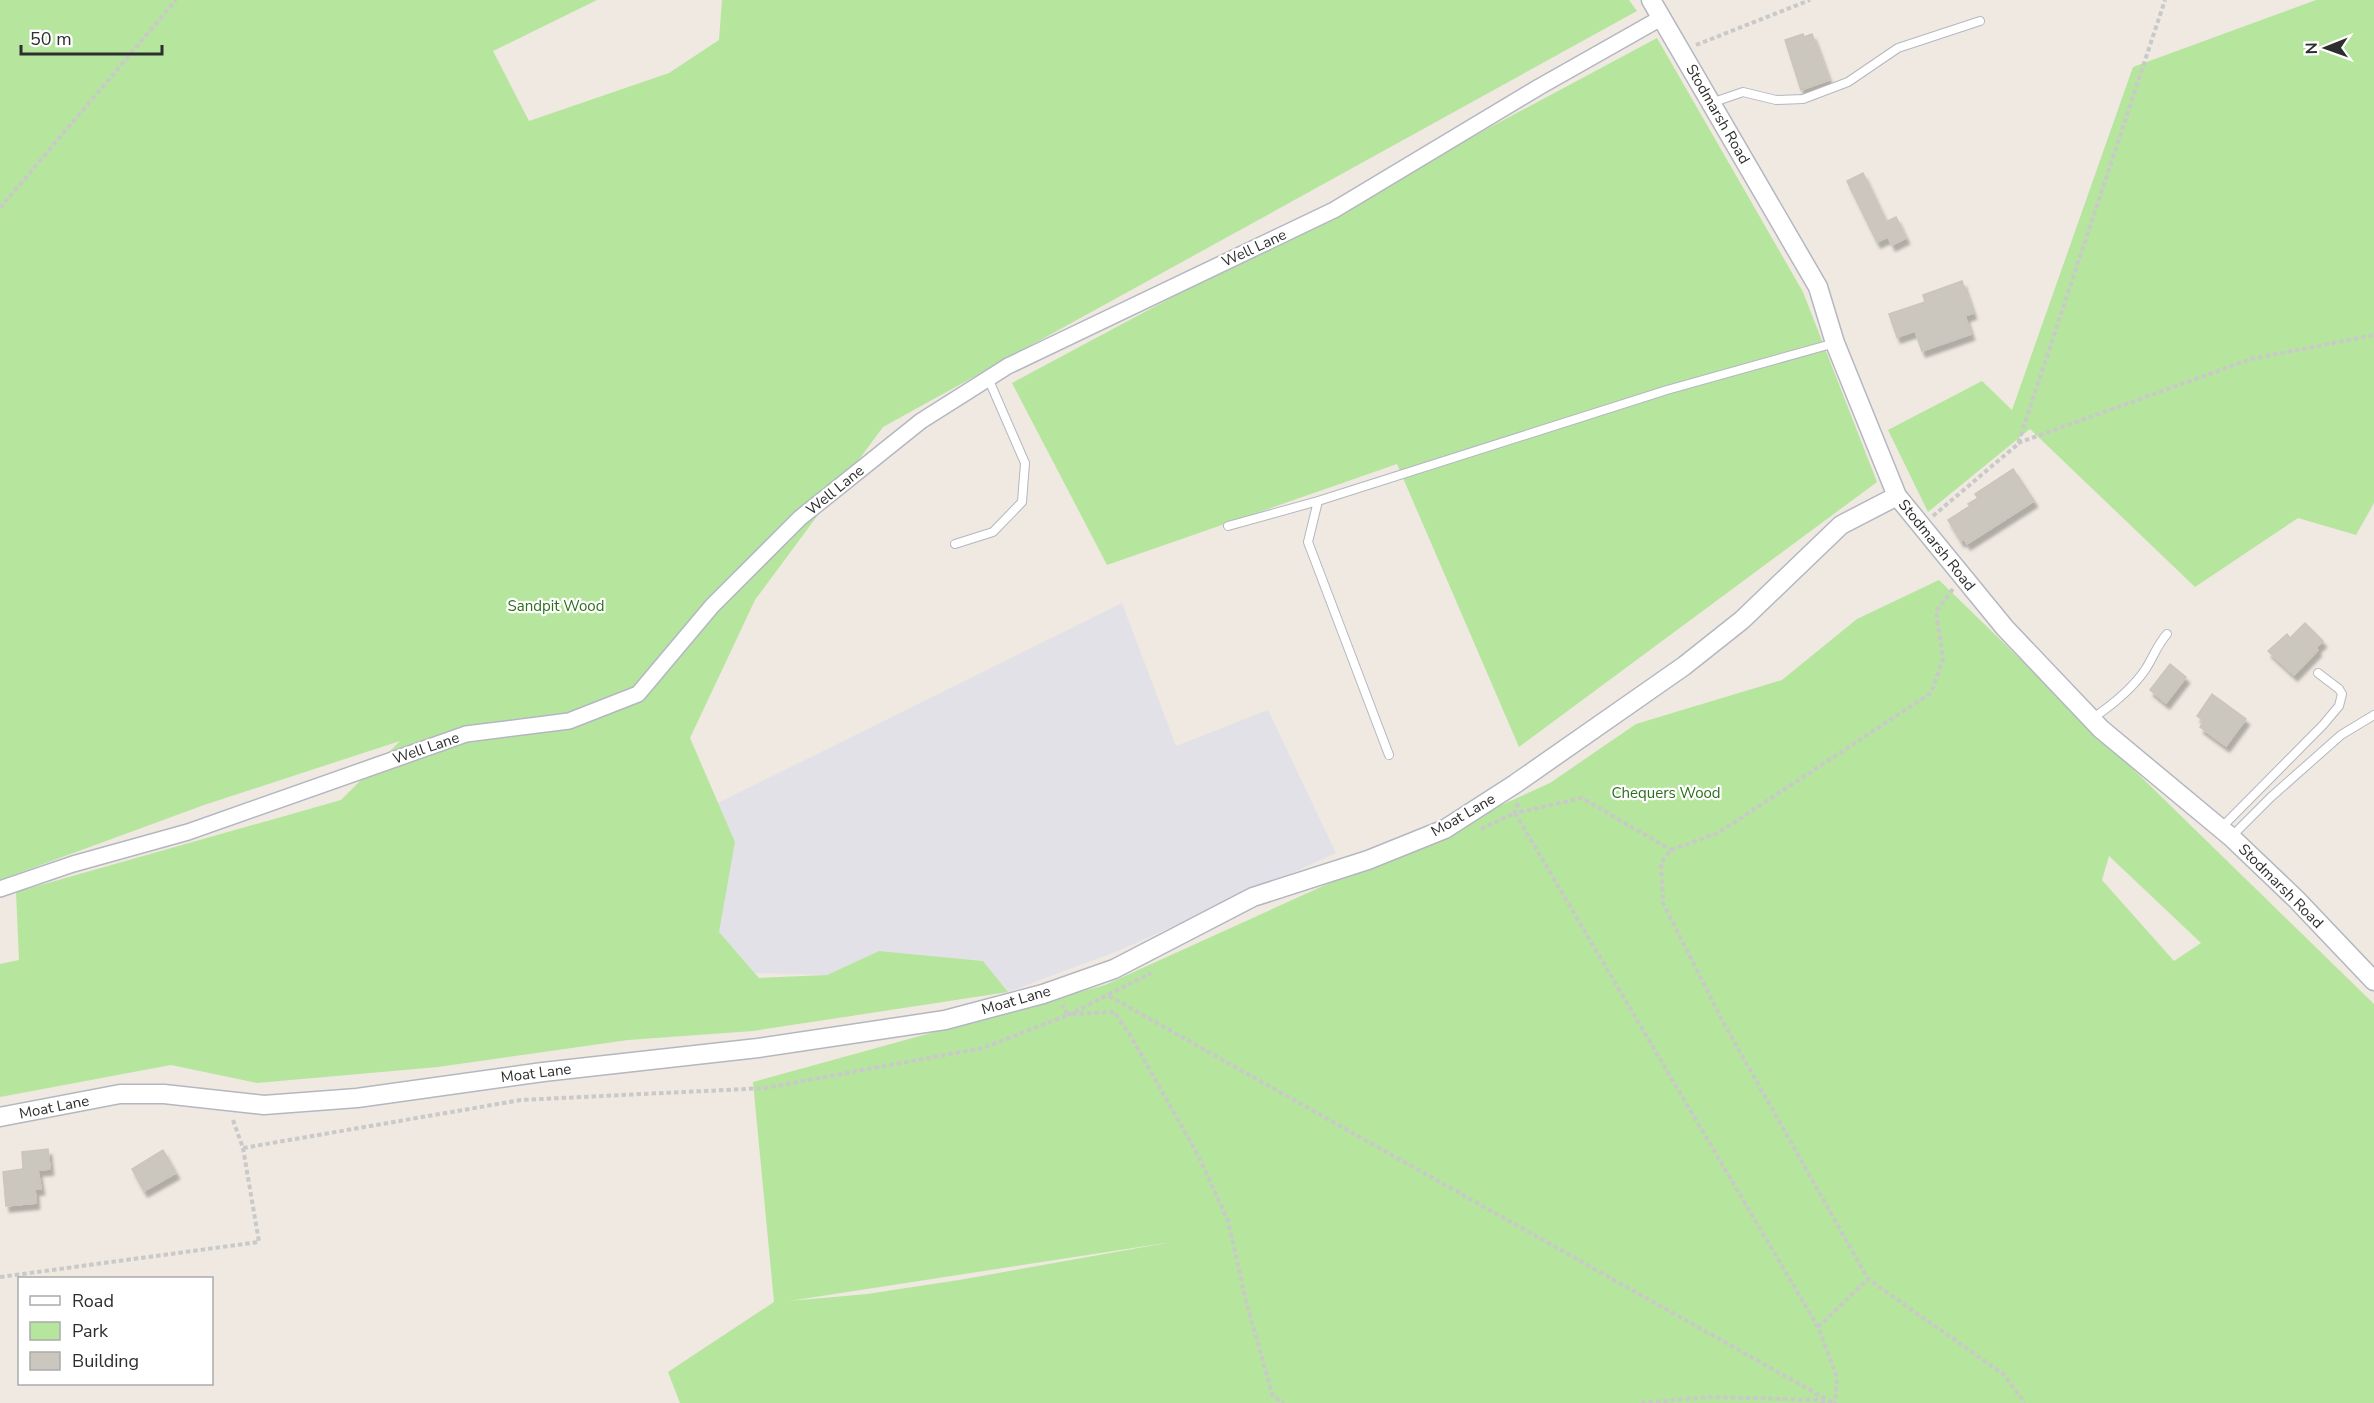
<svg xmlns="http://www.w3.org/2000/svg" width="2374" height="1403" font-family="'Nunito Sans',sans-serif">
  <defs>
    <filter id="shadow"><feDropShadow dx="3.5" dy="6" stdDeviation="1.5" flood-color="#0004"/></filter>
  </defs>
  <rect width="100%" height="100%" fill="#efe9e1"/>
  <path fill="#e3e1e8" d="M 1122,603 L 1176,746 L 1268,710 L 1336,853 L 1118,951 L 1008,992 L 983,961 L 879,951 L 827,975 L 755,973 L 718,932 L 735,842 L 718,803 Z"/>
  <path fill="#b6e59e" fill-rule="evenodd" d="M 0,0 L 597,0 L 493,51 L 529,121 L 669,73 L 719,40 L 722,0 L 1629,0 L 1637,11 L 883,427 L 755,600 L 690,738 L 735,842 L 719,932 L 759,978 L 827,975 L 879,951 L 983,961 L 1008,992 L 753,1031 L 628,1040 L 438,1067 L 257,1083 L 171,1065 L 0,1097 L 0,964 L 19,960 L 16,892 L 341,800 L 400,741 L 204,805 L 0,880 Z
    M 2316,0 L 2374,0 L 2374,503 L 2356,535 L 2298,518 L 2195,587 L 2030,429 L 1928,512 L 1888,430 L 1982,381 L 2012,410 L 2133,67 Z
    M 1657,38 L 1803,292 L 1877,482 L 1519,747 L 1397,464 L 1107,565 L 1012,383 Z
    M 1939,580 L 2374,1004 L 2374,1403 L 680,1403 L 668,1372 L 774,1302 L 753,1082 L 1105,985 L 1550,783 L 1636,724 L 1782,680 L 1857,619 ZM 2109,856 L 2201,943 L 2174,961 L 2102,880 ZM 1172,1242 L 959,1280 L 867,1294 L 789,1301 Z"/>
  <path fill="#cbc7bf" stroke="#cbc5ba" stroke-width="1.5" filter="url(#shadow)" d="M 1803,34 L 1804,37 L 1812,34 L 1829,80 L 1801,90 L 1785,40 Z
    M 1863,173 L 1886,222 L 1896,217 L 1906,238 L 1892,245 L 1888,237 L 1877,242 L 1847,181 Z
    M 1962,281 L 1973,313 L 1965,316 L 1971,334 L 1922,351 L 1915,331 L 1897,337 L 1889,314 L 1925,302 L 1923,295 Z
    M 2013,469 L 2034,501 L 1967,544 L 1964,539 L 1961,541 L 1948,520 L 1970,506 L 1968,504 L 1978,498 L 1975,494 Z
    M 2305,623 L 2323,641 L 2316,648 L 2318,650 L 2294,675 L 2268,651 L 2287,634 L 2290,638 Z
    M 2170,664 L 2186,677 L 2166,703 L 2150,690 Z
    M 2212,694 L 2246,719 L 2226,746 L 2200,727 L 2204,721 L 2197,716 Z
    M 48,1149 L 50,1169 L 38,1170 L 41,1189 L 35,1189 L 36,1203 L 6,1206 L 3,1172 L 23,1169 L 22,1152 Z
    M 163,1150 L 176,1173 L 144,1191 L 132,1169 Z"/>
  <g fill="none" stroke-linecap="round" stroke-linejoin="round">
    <g stroke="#b4b7c1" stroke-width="10">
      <path id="service" d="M 1711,103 L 1743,92 L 1776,100 L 1803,99 L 1848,82 L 1898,48 L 1980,21
        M 1228,526 L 1318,501
        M 955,544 L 993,532 L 1022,502 L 1025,463 L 988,378
        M 2093,718 C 2112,705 2132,689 2145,670 C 2153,658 2157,645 2167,634
        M 1389,755 L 1308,542 L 1318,501 L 1667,390 L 1835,343
        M 2221,828 L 2323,725 L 2339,706 L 2342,694 L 2339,689 L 2318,673
        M 2231,837 L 2271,797 L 2341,735 L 2374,715"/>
    </g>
    <g stroke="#b4b7c1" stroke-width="18">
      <path id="minor" d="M 0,889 L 73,864 L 188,832 L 466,734 L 569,721 L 638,694 L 712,606 L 800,518 L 921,421 L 1008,366 L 1334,210 L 1539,87 L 1661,18"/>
    </g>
    <g stroke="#b4b7c1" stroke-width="21">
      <path id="tertiary" d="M 1651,0 L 1818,287 L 1835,343 L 1897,496 L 2005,628 L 2101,729 L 2231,837 L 2296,899 L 2374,981
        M 0,1117 L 120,1094 L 164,1094 L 264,1105 L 357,1098 L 543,1072 L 758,1048 L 945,1020 L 1043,994 L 1114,969 L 1253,897 L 1368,860 L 1445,829 L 1515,784 L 1684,666 L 1742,620 L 1841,525 L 1897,496"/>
    </g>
    <path stroke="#c9c9c9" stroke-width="4" stroke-dasharray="4.5 3" stroke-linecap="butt" d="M 1696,45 L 1810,0
      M 0,208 L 176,0
      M 2018,443 L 2251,359 L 2374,335
      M 1933,516 L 2018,444 L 2165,0
      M 1953,589 L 1936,611 L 1943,659 L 1931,693 L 1718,833 L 1671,850 L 1661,863 L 1663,903 L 1722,1020 L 1868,1279 L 2003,1374 L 2025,1403
      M 1518,803 L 1515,813 L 1582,798 L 1671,850
      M 1481,829 L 1515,813 L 1818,1327 L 1837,1377 L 1835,1403
      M 1109,996 L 1833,1403
      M 1072,1014 L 1114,1012 L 1130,1035 L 1199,1157 L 1228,1221 L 1246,1301 L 1273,1397 L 1284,1403
      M 1068,1015 L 1151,973
      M 233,1120 L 243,1148 L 521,1100 L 765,1088 L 983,1048 L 1068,1015 L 1062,1005
      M 0,1277 L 259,1242 L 243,1148
      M 1818,1327 L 1867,1280
      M 1641,1403 L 1709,1397 L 1817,1400 L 1829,1403"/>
    <use href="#service" stroke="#fff" stroke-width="8"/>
    <use href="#minor" stroke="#fff" stroke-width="15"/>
    <use href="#tertiary" stroke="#fff" stroke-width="18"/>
  </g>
  <g text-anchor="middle" stroke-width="4.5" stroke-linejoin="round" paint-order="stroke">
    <g font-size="15" fill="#2e2e2e" stroke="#fff">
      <text transform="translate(1718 114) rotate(60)" y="5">Stodmarsh Road</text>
      <text transform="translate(1254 248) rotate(-25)" y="5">Well Lane</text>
      <text transform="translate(835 490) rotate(-39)" y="5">Well Lane</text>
      <text transform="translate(1937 545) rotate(51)" y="5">Stodmarsh Road</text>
      <text transform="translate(426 748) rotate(-19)" y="5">Well Lane</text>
      <text transform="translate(1463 815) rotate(-30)" y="5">Moat Lane</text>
      <text transform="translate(2281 886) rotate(45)" y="5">Stodmarsh Road</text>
      <text transform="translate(1016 1000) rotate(-16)" y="5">Moat Lane</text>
      <text transform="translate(536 1073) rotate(-7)" y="5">Moat Lane</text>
      <text transform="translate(54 1107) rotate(-11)" y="5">Moat Lane</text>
    </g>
    <g font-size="15" fill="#2c6e1b" stroke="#fff">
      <text x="556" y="611">Sandpit Wood</text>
      <text x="1666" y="798">Chequers Wood</text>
    </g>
  </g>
  <rect x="18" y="1277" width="195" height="108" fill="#ffffff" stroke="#ababab" stroke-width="1.5"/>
  <rect x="30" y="1296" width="30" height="9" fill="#ffffff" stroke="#ababab" stroke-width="1.5"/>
  <text x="72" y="1307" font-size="18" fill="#2e2e2e">Road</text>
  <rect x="30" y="1322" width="30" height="18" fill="#b6e59e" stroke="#ababab" stroke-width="1.5"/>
  <text x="72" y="1337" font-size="18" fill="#2e2e2e">Park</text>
  <rect x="30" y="1352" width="30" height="18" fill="#cbc7bf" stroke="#ababab" stroke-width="1.5"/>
  <text x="72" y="1367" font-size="18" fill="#2e2e2e">Building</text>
  <g transform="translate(2326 48) rotate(269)" stroke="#ffffff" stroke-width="4.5" paint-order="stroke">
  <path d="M0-4.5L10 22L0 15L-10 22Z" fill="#2e2e2e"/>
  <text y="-9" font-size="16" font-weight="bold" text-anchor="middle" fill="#2e2e2e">N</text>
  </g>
  <path d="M21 45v9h141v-9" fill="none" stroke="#2e2e2e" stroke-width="3"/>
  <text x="30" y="45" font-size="18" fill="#2e2e2e" stroke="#ffffff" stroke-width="4.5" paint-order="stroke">50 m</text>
</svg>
